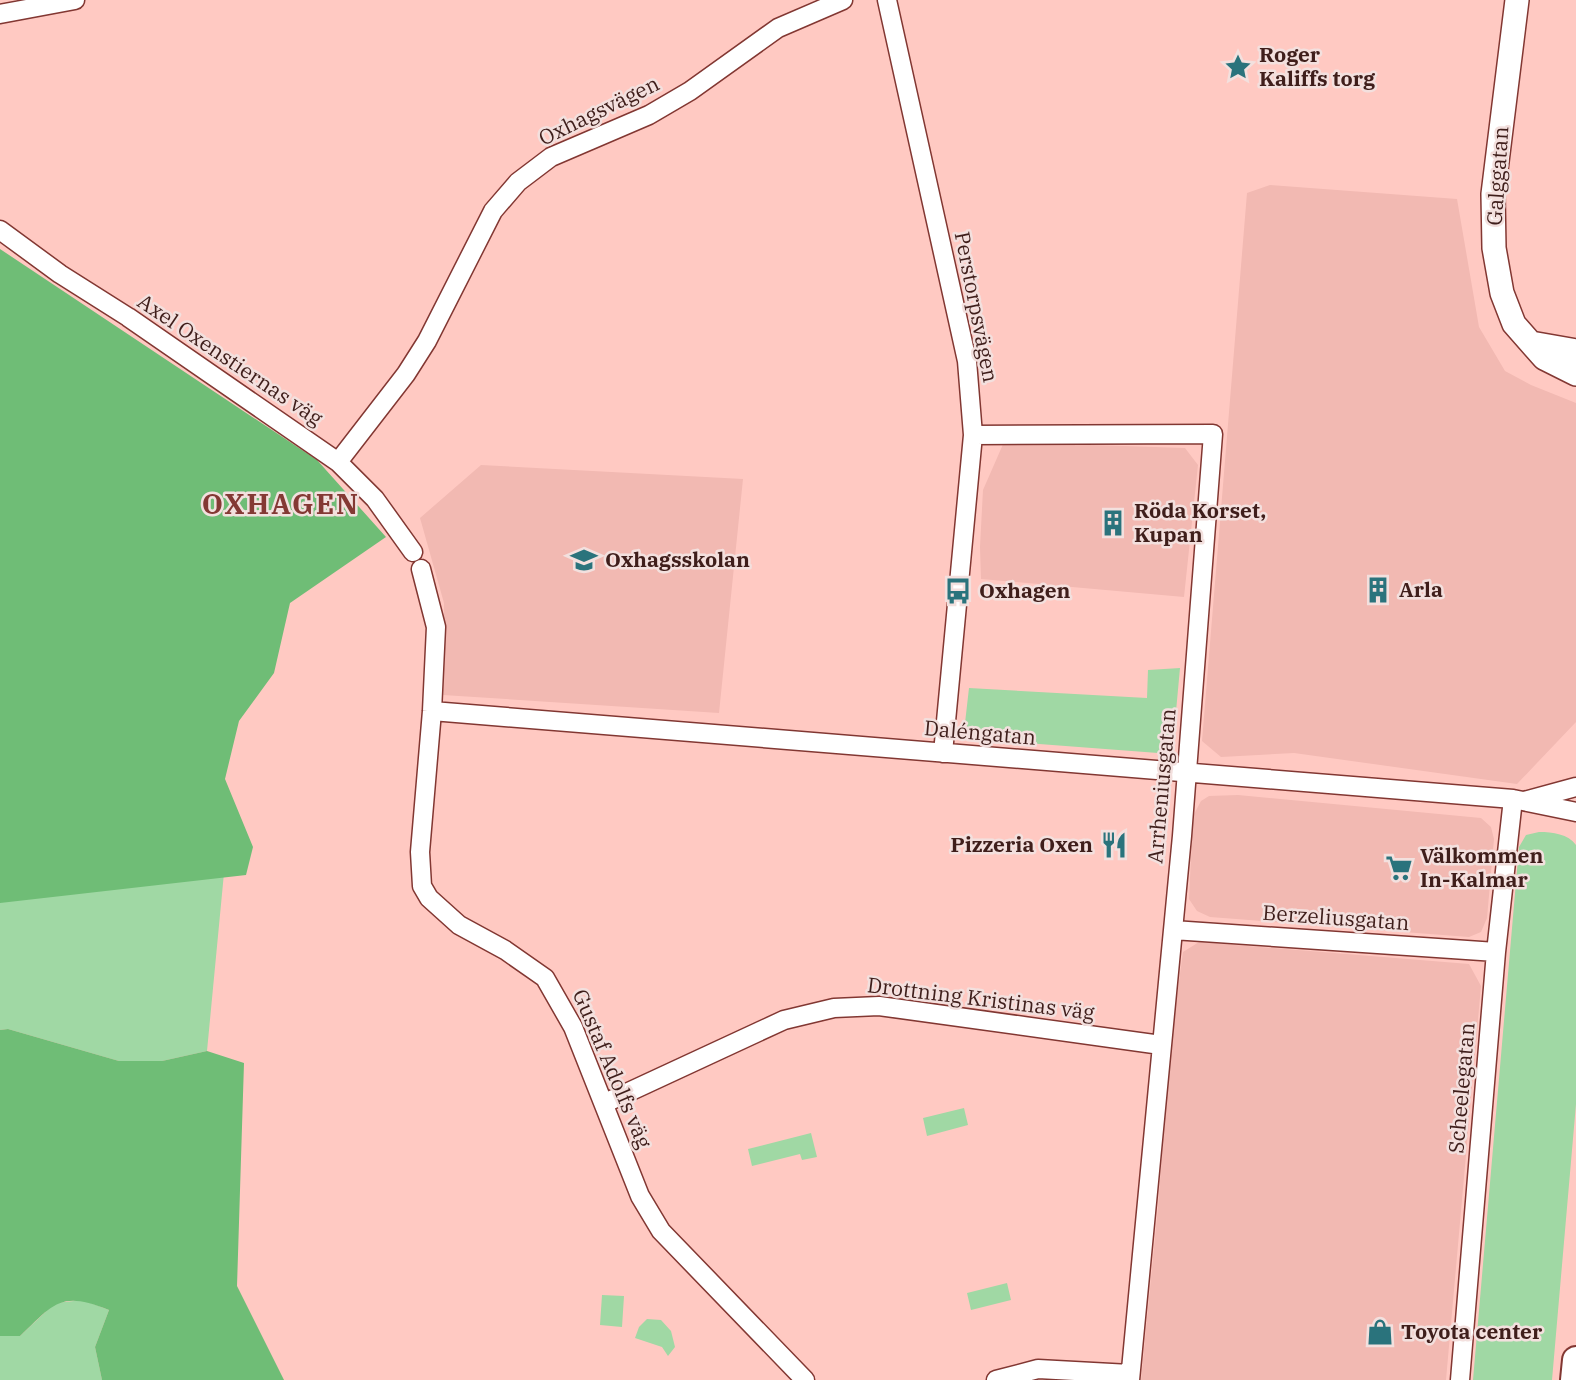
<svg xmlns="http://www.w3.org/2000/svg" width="1576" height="1380" font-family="'IBM Plex Serif',serif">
  <rect width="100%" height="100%" fill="#ffc9c2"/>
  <path fill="#f2b9b2" d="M 1270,185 L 1457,199 L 1479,327 L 1505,371 L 1531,385 L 1576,403 L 1576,722 L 1517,784 L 1294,753 L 1221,757 L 1202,741 L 1247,193 Z
    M 1004,442 L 1185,448 L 1198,465 L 1184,597 L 981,579 L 980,547 L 983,490 Z
    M 481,465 L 743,479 L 719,713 L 443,695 L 444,603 L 420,518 Z
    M 1238,795 L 1481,818 L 1491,827 L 1494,839 L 1487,918 L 1481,932 L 1469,937 L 1210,917 L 1197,911 L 1189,899 L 1193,816 L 1201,801 L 1209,796 Z
    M 1199,942 L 1469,964 L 1481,986 L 1446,1380 L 1141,1380 L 1158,1207 L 1170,1047 L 1183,952 Z"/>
  <path fill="#a0d8a4" d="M 1180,668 L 1174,733 L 1170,743 L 1158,753 L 975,739 L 965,723 L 969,688 L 1147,698 L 1148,670 Z
    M 1539,832 C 1553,832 1568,834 1576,845 L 1576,1104 L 1552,1380 L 1473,1380 L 1519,847 L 1526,835 Z
    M 224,873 L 207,1051 L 162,1061 L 119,1061 L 8,1029 L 0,1030 L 0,886 Z
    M 964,1108 L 968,1125 L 927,1136 L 923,1118 Z
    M 811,1133 L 817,1157 L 802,1160 L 800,1154 L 752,1166 L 748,1149 Z
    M 1007,1283 L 1011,1300 L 971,1310 L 967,1293 Z
    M 602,1295 L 624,1296 L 622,1327 L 600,1325 Z
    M 83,1300 L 109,1310 L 95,1347 L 102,1380 L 0,1380 L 0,1336 L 20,1336 L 55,1303 Z
    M 647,1319 L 661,1320 L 671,1331 L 675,1347 L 668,1356 L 662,1347 L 635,1338 L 639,1327 Z"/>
  <path fill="#6fbd76" d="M 0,249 L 317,460 L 386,537 L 290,603 L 274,673 L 239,721 L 225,779 L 253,847 L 246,875 L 0,903 Z
    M 8,1029 L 119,1061 L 162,1061 L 207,1051 L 244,1063 L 237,1286 L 284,1380 L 102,1380 L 95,1347 L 109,1310 C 60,1290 54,1304 20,1336 L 0,1336 L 0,1030 Z"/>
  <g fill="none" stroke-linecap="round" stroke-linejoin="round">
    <g stroke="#823732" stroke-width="21">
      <path id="minor" d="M 887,0 L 967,361 L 973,435 L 943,753
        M 0,14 L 75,0
        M 0,230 L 60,274 L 128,317 L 338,462 L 375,499 L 413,552
        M 973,435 L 1213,434 L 1182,836 L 1130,1380
        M 338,462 L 406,374 L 427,341 L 493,211 L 518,182 L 551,157 L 649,115 L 690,91 L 778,28 L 843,0
        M 421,569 L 436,627 L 432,711 L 420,852 L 422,886 L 429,898 L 459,925 L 505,950 L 545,978 L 573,1027 L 640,1196 L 661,1231 L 805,1380
        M 432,711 L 1513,799 L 1576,812
        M 1524,801 L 1576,787
        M 1173,930 L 1496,952
        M 605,1103 L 784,1020 L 834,1008 L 879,1006 L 1161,1045
        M 996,1380 L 1038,1369 L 1130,1374
        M 1460,1380 L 1496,952 L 1513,799"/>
    </g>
    <g stroke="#823732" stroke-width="26">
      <path id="tertiary" d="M 1517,0 L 1493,194 L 1494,248 L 1502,293 L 1514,324 L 1544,358 L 1576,374
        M 1531,343 L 1576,351"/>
    </g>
    <g stroke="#823732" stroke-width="30">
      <path id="secondary" d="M 1574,1380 L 1576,1360"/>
    </g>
    <use href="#minor" stroke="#fff" stroke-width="18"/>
    <use href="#tertiary" stroke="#fff" stroke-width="23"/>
    <use href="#secondary" stroke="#fff" stroke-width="26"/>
  </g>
  <defs>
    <g id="sight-bare" transform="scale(2.1)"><path d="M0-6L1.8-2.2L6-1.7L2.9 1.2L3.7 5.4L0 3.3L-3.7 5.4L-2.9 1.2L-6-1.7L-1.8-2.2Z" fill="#2a737c" stroke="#f3e0de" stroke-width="2.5" paint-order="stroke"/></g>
    <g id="building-bare" transform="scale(2.1)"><path d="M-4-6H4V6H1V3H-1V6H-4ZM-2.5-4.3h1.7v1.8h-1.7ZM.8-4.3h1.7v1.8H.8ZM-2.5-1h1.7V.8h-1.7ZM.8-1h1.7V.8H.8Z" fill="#2a737c" stroke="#f3e0de" stroke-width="2.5" paint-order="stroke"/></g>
    <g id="school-bare" transform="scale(2.1)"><path d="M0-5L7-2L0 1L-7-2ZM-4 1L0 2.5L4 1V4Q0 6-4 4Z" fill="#2a737c" stroke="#f3e0de" stroke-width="2.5" paint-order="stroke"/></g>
    <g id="bus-bare" transform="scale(2.1)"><path d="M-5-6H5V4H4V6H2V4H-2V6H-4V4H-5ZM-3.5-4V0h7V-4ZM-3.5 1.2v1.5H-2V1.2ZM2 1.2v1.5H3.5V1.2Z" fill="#2a737c" stroke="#f3e0de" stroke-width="2.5" paint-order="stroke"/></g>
    <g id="restaurant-bare" transform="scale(2.1)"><path d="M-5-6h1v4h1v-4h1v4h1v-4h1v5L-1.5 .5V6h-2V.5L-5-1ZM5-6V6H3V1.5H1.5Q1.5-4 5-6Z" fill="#2a737c" stroke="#f3e0de" stroke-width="2.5" paint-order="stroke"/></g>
    <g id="supermarket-bare" transform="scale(2.1)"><path d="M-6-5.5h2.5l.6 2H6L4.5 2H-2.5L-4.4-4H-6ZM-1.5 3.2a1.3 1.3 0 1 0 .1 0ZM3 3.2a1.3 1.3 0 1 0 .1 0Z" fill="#2a737c" stroke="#f3e0de" stroke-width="2.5" paint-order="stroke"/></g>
    <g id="shop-bare" transform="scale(2.1)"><path d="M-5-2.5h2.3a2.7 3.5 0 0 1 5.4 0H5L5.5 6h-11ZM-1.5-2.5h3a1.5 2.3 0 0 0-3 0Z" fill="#2a737c" stroke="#f3e0de" stroke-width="2.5" paint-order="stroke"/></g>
  </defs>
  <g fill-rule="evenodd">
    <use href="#sight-bare" x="1238" y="67"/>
    <use href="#building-bare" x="1113" y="523"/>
    <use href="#school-bare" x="584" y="560"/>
    <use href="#building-bare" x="1378" y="590"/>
    <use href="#bus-bare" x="958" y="591"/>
    <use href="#restaurant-bare" x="1114" y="845"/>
    <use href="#supermarket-bare" x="1399" y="868"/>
    <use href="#shop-bare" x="1380" y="1332"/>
  </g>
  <g text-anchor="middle" stroke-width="5" stroke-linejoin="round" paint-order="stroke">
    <g font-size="21" font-weight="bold" fill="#3f1e1b" stroke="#f3e0de" text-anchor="start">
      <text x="1259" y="62">Roger<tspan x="1259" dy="24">Kaliffs torg</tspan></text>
      <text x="1134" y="518">Röda Korset,<tspan x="1134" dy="24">Kupan</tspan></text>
      <text x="605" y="567">Oxhagsskolan</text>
      <text x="1399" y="597">Arla</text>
      <text x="979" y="598">Oxhagen</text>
      <text x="1093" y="852" text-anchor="end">Pizzeria Oxen</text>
      <text x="1420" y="863">Välkommen<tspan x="1420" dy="24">In-Kalmar</tspan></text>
      <text x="1401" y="1339">Toyota center</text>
    </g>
    <g font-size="21" fill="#3f1e1b" stroke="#f3e0de">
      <text transform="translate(599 111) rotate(-26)" y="7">Oxhagsvägen</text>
      <text transform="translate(1498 176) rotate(-86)" y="7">Galggatan</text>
      <text transform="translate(976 307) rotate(79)" y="7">Perstorpsvägen</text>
      <text transform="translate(230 360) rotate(34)" y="7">Axel Oxenstiernas väg</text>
      <text transform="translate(980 733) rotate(5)" y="7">Daléngatan</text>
      <text transform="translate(1162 786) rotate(-85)" y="7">Arrheniusgatan</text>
      <text transform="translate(1336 918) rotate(4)" y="7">Berzeliusgatan</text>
      <text transform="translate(981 999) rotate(7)" y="7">Drottning Kristinas väg</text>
      <text transform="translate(612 1069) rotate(67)" y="7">Gustaf Adolfs väg</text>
      <text transform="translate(1462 1088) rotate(-85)" y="7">Scheelegatan</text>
    </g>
    <g font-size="28" font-weight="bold" letter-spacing="2" fill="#843934" stroke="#f3e0de">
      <text x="281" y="514">OXHAGEN</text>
    </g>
  </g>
</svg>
